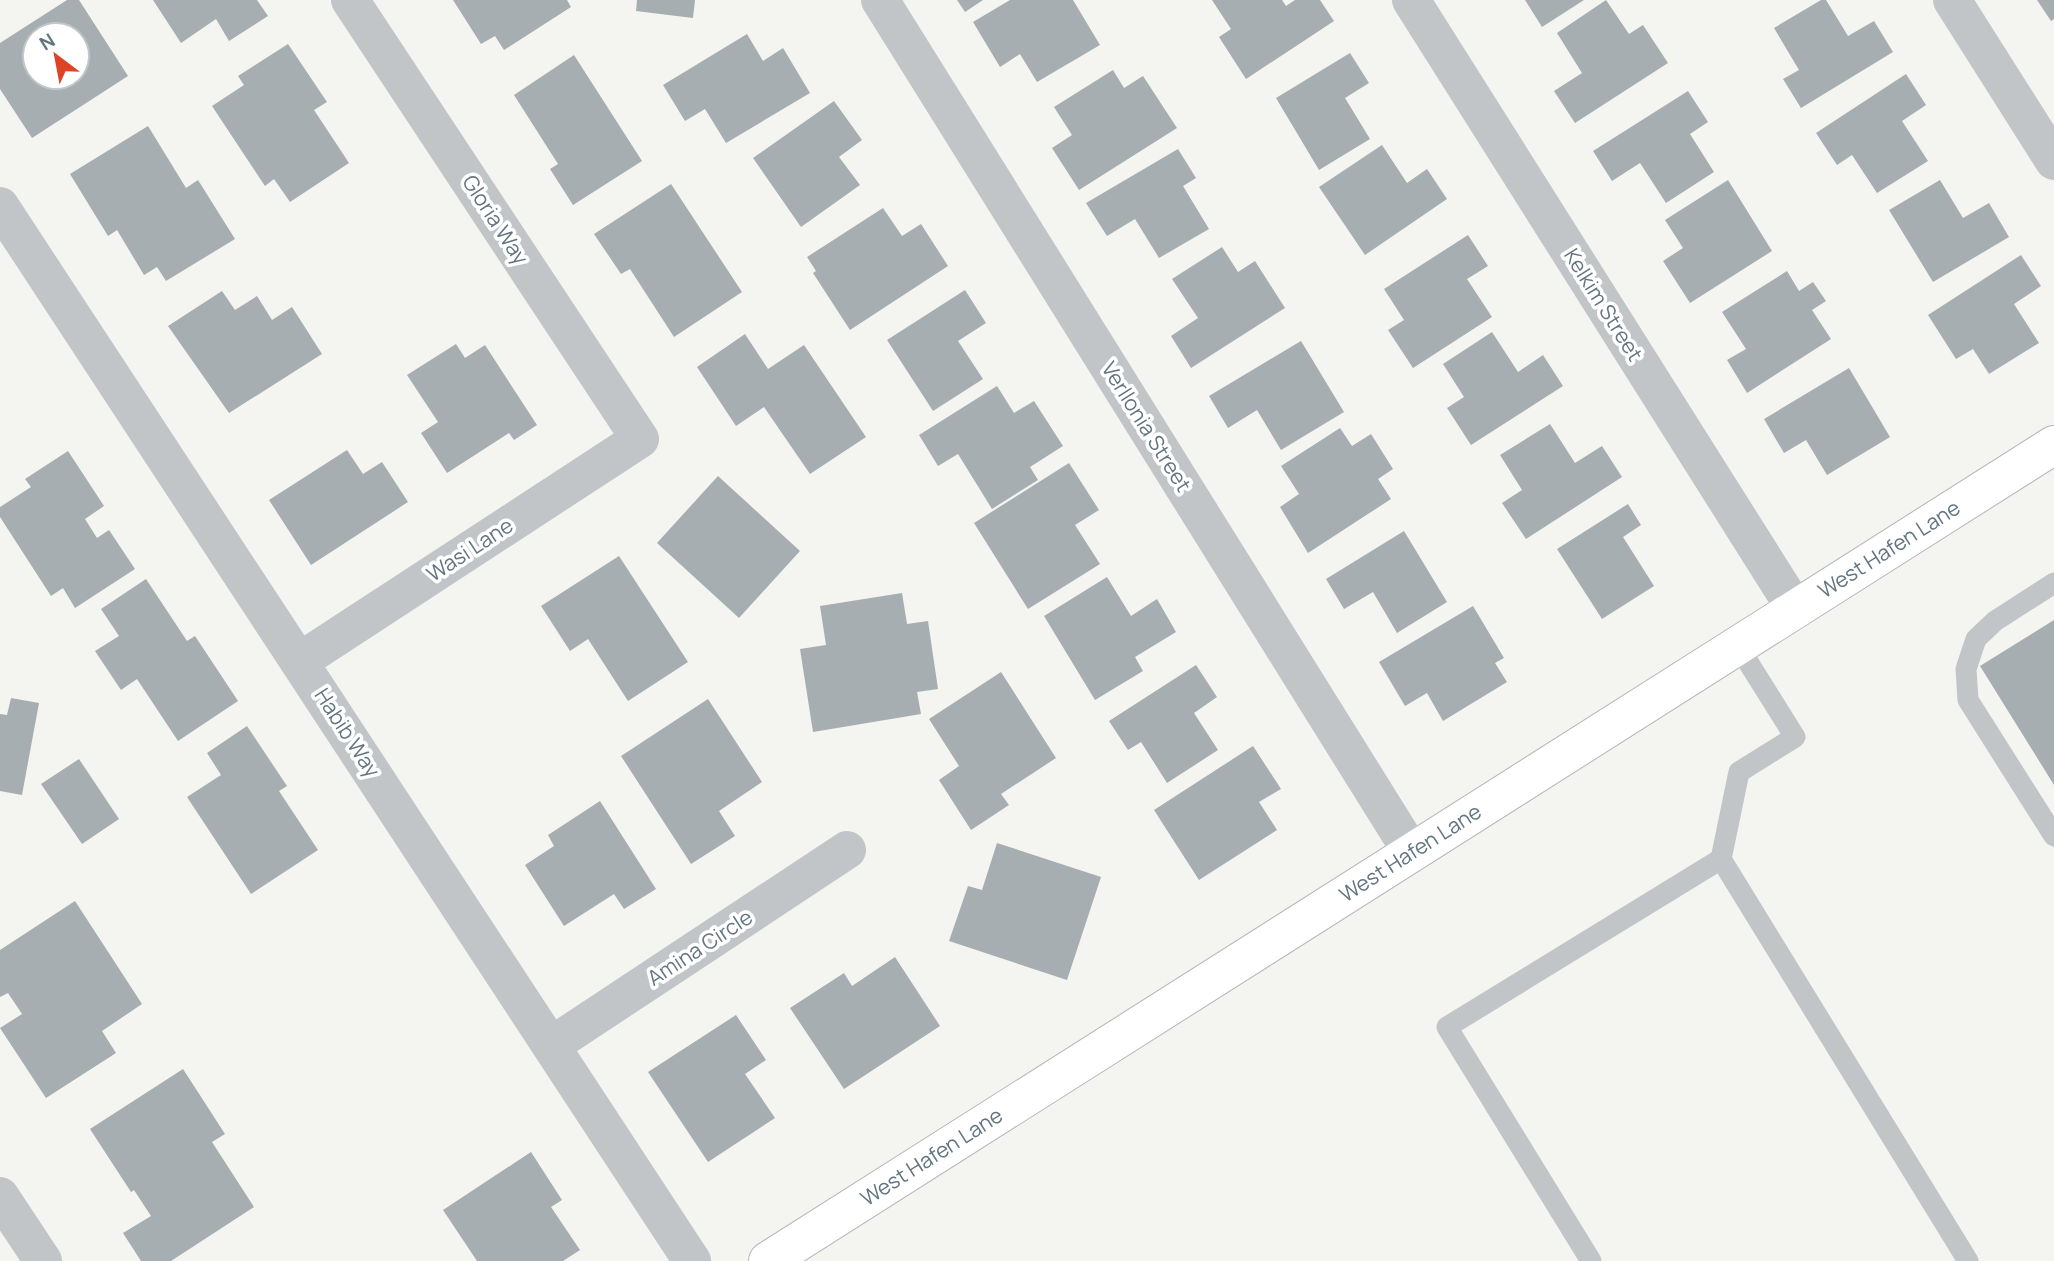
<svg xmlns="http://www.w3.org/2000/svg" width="2054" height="1261" font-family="Manrope,sans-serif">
  <rect width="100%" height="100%" fill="#f4f4f0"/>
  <path fill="#a6aeb2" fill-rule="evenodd" d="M 67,0 L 79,0 L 128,76 L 32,138 L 0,89 L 0,43 ZM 35,35 L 77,35 L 77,77 L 35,77 Z
    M 153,0 L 257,0 L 268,16 L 229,41 L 216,19 L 181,43 Z
    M 453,0 L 567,0 L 571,7 L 504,50 L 495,36 L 481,44 Z
    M 637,0 L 695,0 L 693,18 L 636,11 Z
    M 957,0 L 983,0 L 965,12 Z
    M 1010,0 L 1073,0 L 1100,45 L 1037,82 L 1020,54 L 1000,67 L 973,22 Z
    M 1212,0 L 1282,0 L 1286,6 L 1295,0 L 1320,0 L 1334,21 L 1246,79 L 1219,37 L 1231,29 Z
    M 1525,0 L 1584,0 L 1542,27 Z
    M 1606,0 L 1629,34 L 1643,25 L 1668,63 L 1575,123 L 1554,91 L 1582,73 L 1557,33 Z
    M 1821,0 L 1826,0 L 1848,36 L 1874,21 L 1893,52 L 1801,108 L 1783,79 L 1799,70 L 1774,28 Z
    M 2037,0 L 2054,0 L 2054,19 L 2051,21 Z
    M 747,34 L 763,61 L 783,48 L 810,93 L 726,143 L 705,109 L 685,121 L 663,85 Z
    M 288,44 L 327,102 L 314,110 L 349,163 L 290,202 L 274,179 L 265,186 L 212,106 L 244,85 L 238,76 Z
    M 1350,53 L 1369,83 L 1345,98 L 1370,139 L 1319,170 L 1276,98 Z
    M 574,55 L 642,161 L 573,205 L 550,169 L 558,164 L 514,95 Z
    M 1113,70 L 1124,88 L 1143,76 L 1177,128 L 1079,190 L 1052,148 L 1072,135 L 1054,107 Z
    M 1906,74 L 1926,105 L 1902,121 L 1928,161 L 1877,193 L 1852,155 L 1837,165 L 1816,133 Z
    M 1688,91 L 1708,122 L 1690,134 L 1714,172 L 1666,203 L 1640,163 L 1612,181 L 1593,151 Z
    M 834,101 L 862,140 L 839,157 L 860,185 L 801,227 L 753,158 Z
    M 148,126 L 186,188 L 198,180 L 235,239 L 166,281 L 157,267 L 144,275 L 117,230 L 108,236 L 70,174 Z
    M 1382,145 L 1407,183 L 1427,169 L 1447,199 L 1365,255 L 1319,187 Z
    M 1178,149 L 1196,178 L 1183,186 L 1209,229 L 1159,258 L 1135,219 L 1107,236 L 1086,203 Z
    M 1728,180 L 1772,251 L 1690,303 L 1663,261 L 1683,248 L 1665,220 Z
    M 1940,180 L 1963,218 L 1989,203 L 2009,237 L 1933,282 L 1889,210 Z
    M 671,184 L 742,292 L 674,337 L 630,269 L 621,274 L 594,234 Z
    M 883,208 L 902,236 L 921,224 L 948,266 L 850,330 L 813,273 L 816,271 L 807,257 Z
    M 1468,235 L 1488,266 L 1467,279 L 1492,317 L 1413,368 L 1388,330 L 1404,320 L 1384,289 Z
    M 1222,247 L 1238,272 L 1255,261 L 1285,308 L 1191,368 L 1171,336 L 1198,318 L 1172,279 Z
    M 2021,255 L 2041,286 L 2014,304 L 2039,343 L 1989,374 L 1973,349 L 1956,359 L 1928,315 Z
    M 1787,271 L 1799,291 L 1813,282 L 1826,301 L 1812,310 L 1831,339 L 1747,393 L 1727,360 L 1746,349 L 1722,312 Z
    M 965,290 L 986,323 L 958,341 L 983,379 L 933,411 L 887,340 Z
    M 222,291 L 235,310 L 257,296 L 272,320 L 292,307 L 322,354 L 229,413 L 168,326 Z
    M 1492,332 L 1518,372 L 1543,355 L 1563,386 L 1471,445 L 1447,408 L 1464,397 L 1443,364 Z
    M 745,334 L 768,369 L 804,345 L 866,437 L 810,474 L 764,407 L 736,426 L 697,367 Z
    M 1301,341 L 1344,412 L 1281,450 L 1257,410 L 1228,428 L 1209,396 Z
    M 456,344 L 465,358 L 485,345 L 537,425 L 514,440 L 509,433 L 447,473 L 421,433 L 438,422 L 407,375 Z
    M 1849,368 L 1890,437 L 1827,475 L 1806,440 L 1784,453 L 1764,419 Z
    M 997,386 L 1014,413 L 1034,401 L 1063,446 L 1030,467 L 1038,480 L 992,509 L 958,454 L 938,466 L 919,435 Z
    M 1550,424 L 1575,463 L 1602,446 L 1622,477 L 1526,539 L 1502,503 L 1522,490 L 1500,455 Z
    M 1340,428 L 1352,446 L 1371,434 L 1393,469 L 1378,479 L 1391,499 L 1308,553 L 1280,507 L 1299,494 L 1281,466 Z
    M 347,450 L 363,474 L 382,462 L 408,502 L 311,565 L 269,500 Z
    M 68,451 L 104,506 L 85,519 L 97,538 L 109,530 L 135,569 L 75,608 L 63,588 L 51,596 L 0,517 L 0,507 L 31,487 L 25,479 Z
    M 1069,463 L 1099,510 L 1075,525 L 1100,564 L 1028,609 L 974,523 Z
    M 718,476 L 800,551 L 739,618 L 657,543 Z
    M 1628,504 L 1641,525 L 1623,537 L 1654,586 L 1602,619 L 1557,549 Z
    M 1404,531 L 1447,602 L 1397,633 L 1373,592 L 1344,609 L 1326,579 Z
    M 619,556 L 688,662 L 628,701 L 588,639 L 570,651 L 541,606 Z
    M 1107,577 L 1131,616 L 1157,599 L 1176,632 L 1135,657 L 1143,671 L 1095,700 L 1044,616 Z
    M 146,579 L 187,641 L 195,636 L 238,701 L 178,741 L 137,679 L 121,690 L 95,651 L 119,636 L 101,609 Z
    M 902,593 L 907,624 L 928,621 L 938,689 L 917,692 L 921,714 L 813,732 L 800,649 L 826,645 L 820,606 Z
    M 1473,606 L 1504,658 L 1495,663 L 1507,682 L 1443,721 L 1427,693 L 1405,706 L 1379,662 Z
    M 2054,620 L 2054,785 L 1980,666 Z
    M 1196,665 L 1217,697 L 1194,713 L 1218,750 L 1167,783 L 1141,742 L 1128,750 L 1109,721 Z
    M 1001,672 L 1056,758 L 1001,794 L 1009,805 L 971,830 L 939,780 L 959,766 L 929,719 Z
    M 11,698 L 39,703 L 22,795 L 0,791 L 0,714 L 7,715 Z
    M 708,699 L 762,782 L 719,811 L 735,836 L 691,864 L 621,756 Z
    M 247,726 L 287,786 L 279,791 L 318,850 L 251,894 L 187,797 L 221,775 L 207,753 Z
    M 1253,746 L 1281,789 L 1259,802 L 1277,830 L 1199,880 L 1154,810 Z
    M 79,759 L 119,819 L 82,844 L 41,784 Z
    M 600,801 L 656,889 L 624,909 L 614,894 L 564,926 L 525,865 L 554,846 L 548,835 Z
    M 997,843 L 1101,877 L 1067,980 L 949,941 L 968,886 L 982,890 Z
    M 75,901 L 142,1004 L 102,1031 L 116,1053 L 46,1098 L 0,1028 L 22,1014 L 8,993 L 0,997 L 0,950 Z
    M 895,957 L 940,1026 L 844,1089 L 790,1008 L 844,973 L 852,986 Z
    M 736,1015 L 766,1060 L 745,1074 L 775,1118 L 708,1162 L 648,1072 Z
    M 183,1069 L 225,1134 L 212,1142 L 254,1207 L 171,1261 L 141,1261 L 123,1233 L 151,1216 L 134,1190 L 131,1192 L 90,1129 Z
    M 531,1152 L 562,1200 L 551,1207 L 580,1250 L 563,1261 L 477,1261 L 443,1210 Z"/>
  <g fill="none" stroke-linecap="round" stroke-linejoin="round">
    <g stroke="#b1b7ba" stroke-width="40">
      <g id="secondary">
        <path id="s1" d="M 768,1261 L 2054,445"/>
      </g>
    </g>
    <path stroke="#c1c5c8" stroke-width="21" d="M 2054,583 L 1995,621 L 1976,639 L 1966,669 L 1968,700 L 2054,836
      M 1738,646 L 1795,737 L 1739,772 L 1721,859 L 1968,1261
      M 1591,1261 L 1447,1027 L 1721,859"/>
    <path stroke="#c1c5c8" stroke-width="38" d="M 880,0 L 1412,853
      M 1411,0 L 1796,610
      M 1952,0 L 2054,161
      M 0,206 L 692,1261
      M 300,661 L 640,439 L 350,0
      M 552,1045 L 847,850
      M 0,1196 L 43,1261"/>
    <use href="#secondary" stroke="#fff" stroke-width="38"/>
  </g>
  <g text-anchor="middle" stroke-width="7" stroke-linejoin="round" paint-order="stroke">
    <g font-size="21" fill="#637580" stroke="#fff">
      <text transform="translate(495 220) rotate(57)" y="7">Gloria Way</text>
      <text transform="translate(1603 305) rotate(58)" y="7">Kelkim Street</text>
      <text transform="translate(1146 427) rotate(58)" y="7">Verllonia Street</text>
      <text transform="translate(470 550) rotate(-33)" y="7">Wasi Lane</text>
      <text dy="7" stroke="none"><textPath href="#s1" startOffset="1328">West Hafen Lane</textPath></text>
      <text transform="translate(347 733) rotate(57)" y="7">Habib Way</text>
      <text dy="7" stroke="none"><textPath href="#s1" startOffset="761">West Hafen Lane</textPath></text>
      <text transform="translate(700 948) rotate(-33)" y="7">Amina Circle</text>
      <text dy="7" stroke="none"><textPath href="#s1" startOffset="194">West Hafen Lane</textPath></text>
    </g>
  </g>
  <g transform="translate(56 56) rotate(328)"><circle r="33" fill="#ffffff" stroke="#c1c8cc" stroke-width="2"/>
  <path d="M0-5L12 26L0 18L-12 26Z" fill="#de4325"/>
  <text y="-10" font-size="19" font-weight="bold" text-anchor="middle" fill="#637580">N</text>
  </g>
</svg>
